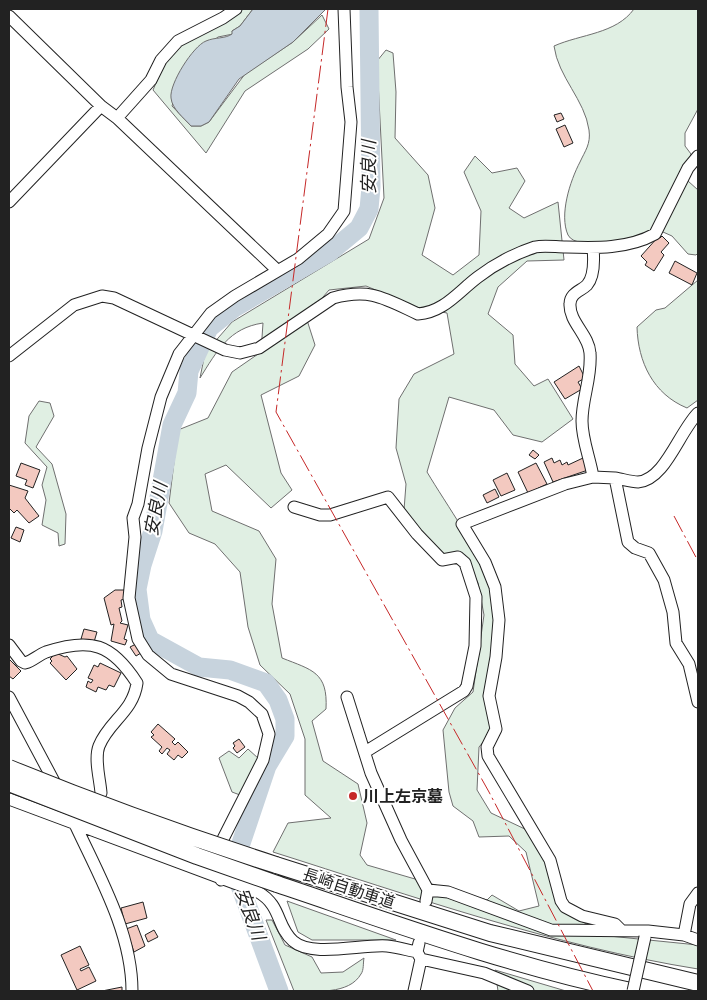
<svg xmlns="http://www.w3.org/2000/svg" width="707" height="1000" font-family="Karla,'Noto Sans JP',sans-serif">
  <rect width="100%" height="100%" fill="#fff"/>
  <path fill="#e0efe3" stroke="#6f6f6f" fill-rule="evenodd" d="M 241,9 L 253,9 L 240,26 L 232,31 L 233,34 L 218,37 L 186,62 L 172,106 L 191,126 L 201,126 L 209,122 L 245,74 L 293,42 L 322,15 L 329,29 L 308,49 L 245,91 L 206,153 L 153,90 L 166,60 L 186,41 Z
    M 634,9 L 698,9 L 698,109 L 685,133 L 685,146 L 691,154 L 688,181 L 698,190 L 698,253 L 696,255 L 688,254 L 672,236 L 654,228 C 641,238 577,253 568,235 C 559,215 570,181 580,162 C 585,151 591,144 589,130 C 585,100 558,77 554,46 C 581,34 616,34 634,9 Z
    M 386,50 L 393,53 L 396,92 L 395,138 L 428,175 L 435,208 L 422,255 L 453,275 L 479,255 L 481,211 L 464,172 L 475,156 L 492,173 L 517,168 L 525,181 L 509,208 L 524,218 L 558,202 L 564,260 L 527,261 L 498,287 L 488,314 L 513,335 L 515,364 L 534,386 L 548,379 L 573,419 L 542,442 L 513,435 L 494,410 L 449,397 L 427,472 C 446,504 482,554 492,588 C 502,624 493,694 491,733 L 479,747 L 477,790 L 491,813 L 527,830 L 549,868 L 566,913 L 609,936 L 698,945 L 698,969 C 554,946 412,896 273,852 L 288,823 L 331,818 L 305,795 L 305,739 L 290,694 L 260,665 L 248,627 L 240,572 L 215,544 L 189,533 L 169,503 L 178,430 L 208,418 L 232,372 L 261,352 L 263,323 C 229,328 217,351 200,378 L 205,353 L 232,322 L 369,239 L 384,198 L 377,61 ZM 366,286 L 419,308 L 447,313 L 454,354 L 414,374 L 399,399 L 396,448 L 406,484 L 404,510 L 443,556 L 465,557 L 478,583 L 484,615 L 473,692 L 455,708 L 443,730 L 449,792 L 453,806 L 473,821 L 479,837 L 509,836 L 526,852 L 539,906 L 519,911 L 492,895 L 487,900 L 367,865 L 360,855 L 367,823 L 358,784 L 323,761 L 312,721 L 326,709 C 328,672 312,670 282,658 L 272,604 L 276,559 L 259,531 L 212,511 L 205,474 L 226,465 L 271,508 L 292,490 L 281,473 L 261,395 L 299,376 L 315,345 L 306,317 L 329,290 Z
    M 698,280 L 698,400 L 687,408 C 653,394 638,362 637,327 L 656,310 L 665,308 Z
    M 39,401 L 50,403 L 54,416 L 36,447 L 52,464 L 66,514 L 65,544 L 59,546 L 58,533 L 42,525 L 46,500 L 42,485 L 47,467 L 25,443 L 29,416 Z
    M 248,749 L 259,759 L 240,795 L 232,792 L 219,758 L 229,751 L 239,758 Z
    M 287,901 L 396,940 L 312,940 L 298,932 Z
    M 266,920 L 272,920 L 285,945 L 312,957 L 321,973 L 343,972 L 364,958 C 363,963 364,970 361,974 C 349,995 315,991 294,991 Z
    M 495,970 L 566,991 L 498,991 Z"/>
  <path fill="#c7d3dd" stroke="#6f6f6f" d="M 253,9 L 326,9 L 293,42 L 239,79 L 209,122 L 201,126 L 191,126 C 184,118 172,109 171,98 C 169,84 193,46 206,41 C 215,37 225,39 232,34 L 232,31 L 240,26 Z"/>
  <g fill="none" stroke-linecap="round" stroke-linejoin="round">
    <path stroke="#c7d3dd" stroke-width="19" d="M 279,991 L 233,867 L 267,766 L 285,736 L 285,719 L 278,700 L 266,683 L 230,670 L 199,667 L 150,640 L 141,620 L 137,589 L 142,565 L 153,531 L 172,425 L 187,393 L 189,371 L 209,328 L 234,308 L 330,252 L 359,228 L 369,209 L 371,187 L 369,9"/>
  </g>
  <path fill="#f3c9c0" stroke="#222" d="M 561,113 L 564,119 L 557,122 L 554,115 Z
    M 565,125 L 573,143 L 564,147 L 556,129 Z
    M 662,236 L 669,243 L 661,252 L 664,255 L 654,271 L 645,265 L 647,262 L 641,256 L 658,237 L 660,238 Z
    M 675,261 L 697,273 L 692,285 L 669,273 Z
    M 579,366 L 585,378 L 578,382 L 582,389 L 565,399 L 554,382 Z
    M 533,450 L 539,455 L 535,459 L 529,455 Z
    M 552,458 L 554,463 L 560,460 L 562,465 L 567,462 L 568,465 L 583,458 L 588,470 L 553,482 L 544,462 Z
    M 21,463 L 40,470 L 33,488 L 25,485 L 27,480 L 16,476 Z
    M 536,463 L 547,484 L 528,493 L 518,472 Z
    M 507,473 L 515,490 L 501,496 L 493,480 Z
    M 9,485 L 28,491 L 25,498 L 39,516 L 29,523 L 17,510 L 14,513 L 9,508 Z
    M 495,489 L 499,497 L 487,503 L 483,495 Z
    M 16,527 L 24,530 L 20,542 L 11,538 Z
    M 115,590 L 125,590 L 125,599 L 121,600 L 122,607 L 119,608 L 122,621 L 120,623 L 128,625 L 124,639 L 127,640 L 125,645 L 111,641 L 114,624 L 111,625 L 104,598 Z
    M 84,629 L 97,632 L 94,642 L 81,639 Z
    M 136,644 L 141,653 L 136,656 L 130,647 Z
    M 56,653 L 65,657 L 67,656 L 77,669 L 66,680 L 50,663 L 52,661 L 50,659 Z
    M 9,659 L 21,671 L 13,679 L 9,676 Z
    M 100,663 L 121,673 L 114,687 L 109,685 L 106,690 L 98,687 L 96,692 L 86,687 L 88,681 L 91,683 L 93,680 L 88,678 L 94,665 L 98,667 Z
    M 158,724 L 175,739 L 172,742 L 175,745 L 178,742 L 188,752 L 182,758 L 178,755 L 174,760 L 167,754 L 170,750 L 167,748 L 162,754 L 159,751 L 162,747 L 151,737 L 154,735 L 151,732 Z
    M 239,739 L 245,747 L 237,753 L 233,748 L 235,746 L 233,743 Z
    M 143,902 L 147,918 L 125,924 L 121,908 Z
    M 137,925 L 145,946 L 134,952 L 126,929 Z
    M 154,930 L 158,937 L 148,942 L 145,935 Z
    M 80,946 L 89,965 L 80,969 L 81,971 L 89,967 L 96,981 L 77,990 L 61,955 Z
    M 122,987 L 122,991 L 102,991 Z"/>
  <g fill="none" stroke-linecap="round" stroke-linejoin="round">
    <g stroke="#222" stroke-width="13">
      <path id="minor" d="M 9,16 L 101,106 L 117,118 L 277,270
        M 117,118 L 151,80 L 161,60 L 178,41 L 223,18 L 236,9
        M 9,202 L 101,106
        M 9,356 L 74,305 L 102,296 L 114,298 L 225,350 L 240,353 L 259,348 L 333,298 C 370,288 384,298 418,314 C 444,312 458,292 478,277 C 495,264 514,254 535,247 C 544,245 556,247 566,247 C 596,248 628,249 655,234 L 688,168 L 698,156
        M 593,477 C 590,458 582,440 582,421 C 582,398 592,377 590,353 C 589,335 569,322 570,304 C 570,293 581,291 587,285 C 595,276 594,259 593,248
        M 615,478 C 622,479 631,482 638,482 C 665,480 679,432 698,413
        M 294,507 L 320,515 L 330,515 L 388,497 L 417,534 L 442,560 L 458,557 L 465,563 L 476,597 L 475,646 L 467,686 L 464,691 L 365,752
        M 9,645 L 21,661 L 25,663 C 33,661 38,655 46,652 C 91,637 112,644 137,683 C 133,712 109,721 99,746 C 94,759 100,779 101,793
        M 9,697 L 58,789
        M 347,697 L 371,773 L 401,840 L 428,890
        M 9,799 L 258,892 C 282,906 276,926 293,941 C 312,958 361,944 387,946 C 397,947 407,950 417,952
        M 74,822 C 98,874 132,932 132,991
        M 221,880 C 216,867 219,852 223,839 L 263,760 L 269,734 L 262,714 L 249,702 L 238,696 L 171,674 L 148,655 L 138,639 L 129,598 L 135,537 L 133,518 L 138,504 L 148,448 L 161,397 L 179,354 L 211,313 L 235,296 L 298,259 L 328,234 L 344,211 L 351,122 L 347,87 L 344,9
        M 426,901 L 428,890 L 448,892 L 551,930 L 648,931 L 684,935 L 698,940
        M 621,930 L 615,924 L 582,916 L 565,907 L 561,901 L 550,860 L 488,756 L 487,747 L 496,729 L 489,696 L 496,657 L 499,620 L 495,587 L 485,562 L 462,524 L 565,484 L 593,477 L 615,478 L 628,542 L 635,548 L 649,553 L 664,580 L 673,612 L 676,643 L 689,664 L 698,702
        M 684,935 L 690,904 L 698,893
        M 421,959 L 484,973 L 528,991
        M 414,991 L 421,959 L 417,952 L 419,943"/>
    </g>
    <g stroke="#222" stroke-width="18">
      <path id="highway" d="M 276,865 L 490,933 L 698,983
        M 277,884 C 393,923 510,966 631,991"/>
    </g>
    <use href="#minor" stroke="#fff" stroke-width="11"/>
    <use href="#highway" stroke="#fff" stroke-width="16"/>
    <g stroke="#222" stroke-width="13" stroke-linecap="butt">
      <path id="minor-bridge" d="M 633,991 L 645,937"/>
    </g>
    <g stroke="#222" stroke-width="18" stroke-linecap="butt">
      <path id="highway-bridge" d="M 9,768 C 97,804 186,836 276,865
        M 9,783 L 197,856 L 277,884"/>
    </g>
    <use href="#minor-bridge" stroke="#fff" stroke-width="11"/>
    <use href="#highway-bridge" stroke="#fff" stroke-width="16"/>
    <path stroke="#c62828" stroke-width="1" stroke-dasharray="18 4 2.5 4" stroke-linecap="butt" d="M 328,9 L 276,412 L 489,792 L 593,991
      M 674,516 L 698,561"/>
  </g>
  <circle fill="#c62828" stroke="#fff" stroke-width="2" cx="353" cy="796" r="5"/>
  <g text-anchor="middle" stroke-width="4" stroke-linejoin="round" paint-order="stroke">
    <g font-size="16" font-weight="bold" fill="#222" stroke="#fff" text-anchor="start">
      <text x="363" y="802">川上左京墓</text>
    </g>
    <g font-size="16" fill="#222" stroke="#fff">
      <text transform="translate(349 888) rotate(18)" y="6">長崎自動車道</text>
    </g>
    <g font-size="18" font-style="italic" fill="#222" stroke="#fff">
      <text transform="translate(369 167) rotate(-90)" y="6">安良川</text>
      <text transform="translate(156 509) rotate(-79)" y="6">安良川</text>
      <text transform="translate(250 914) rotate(70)" y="6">安良川</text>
    </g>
  </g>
  <rect width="707" height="1000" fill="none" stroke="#222222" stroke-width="20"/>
</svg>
